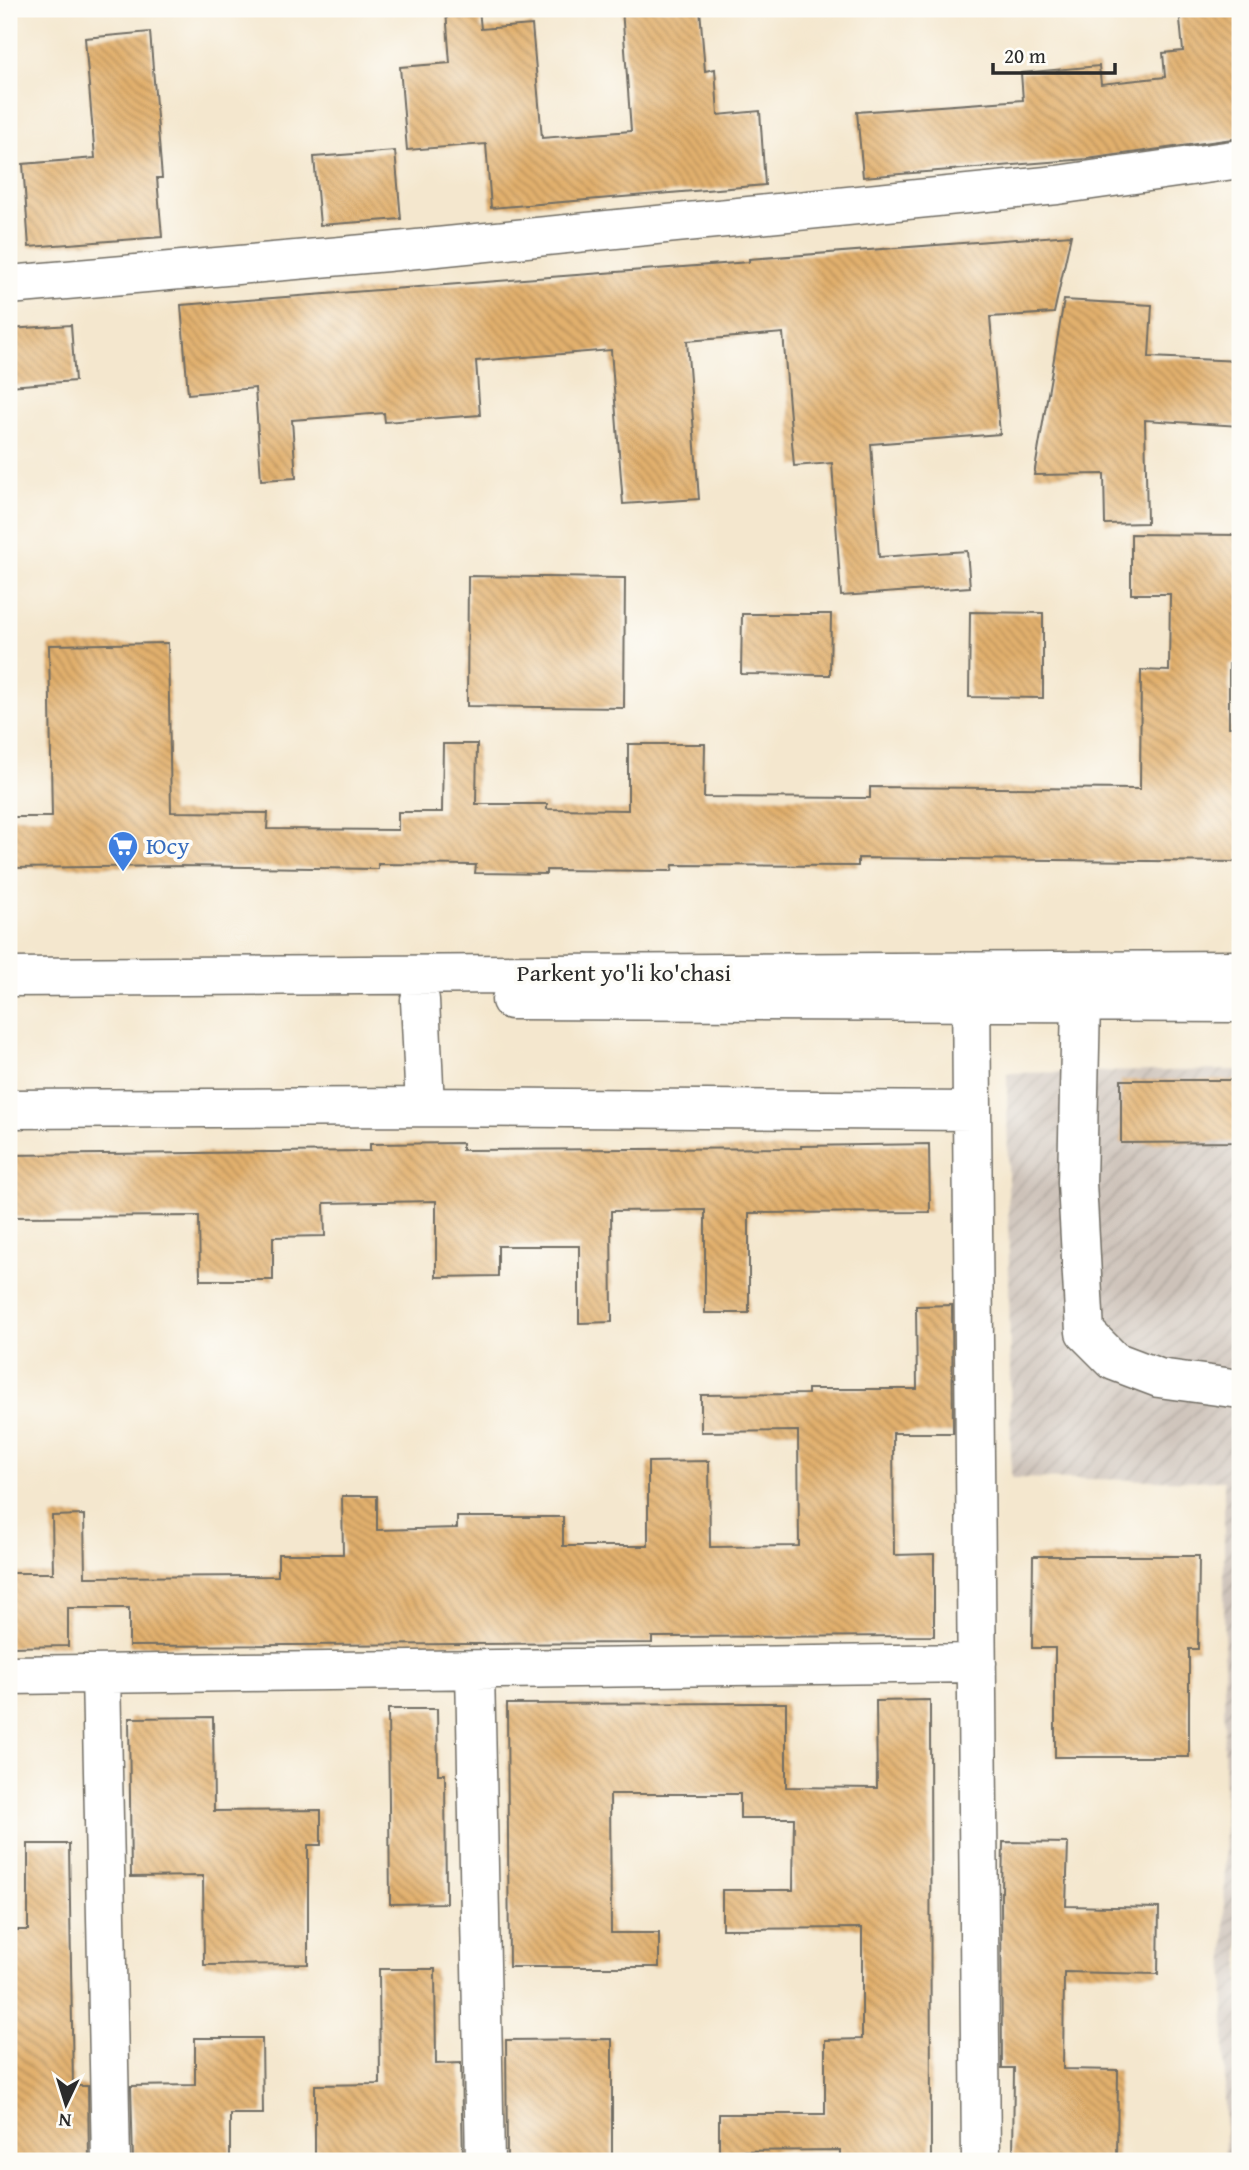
<svg xmlns="http://www.w3.org/2000/svg" width="1249" height="2170" font-family="'Gentium Book Plus',serif">
  <defs>
    <pattern id="industrial-furrows" width="10" height="10" patternUnits="userSpaceOnUse" patternTransform="scale(1.75)"><rect width="10" height="10" fill="#cdc2b9"/><path d="M-1 1l2-2M0 10L10 0M9 11l2-2" fill="none" stroke="#b0a79f"/></pattern>
    <pattern id="building-back-hatch" width="6" height="6" patternUnits="userSpaceOnUse" patternTransform="scale(1.75)"><rect width="6" height="6" fill="#e2b06d"/><path d="M-1 5l2 2M0 0l6 6M5-1l2 2" fill="none" stroke="#b78f5a"/></pattern>
  </defs>
  <rect width="100%" height="100%" fill="#fdfcf7"/>
  <filter id="ink" filterUnits="userSpaceOnUse"><feTurbulence type="fractalNoise" baseFrequency=".0143" numOctaves="2"/><feDisplacementMap in="SourceGraphic" scale="14" xChannelSelector="R" yChannelSelector="G"/><feConvolveMatrix kernelMatrix="1 2 1 2 8 2 1 2 1" color-interpolation-filters="sRGB"/></filter>
  <filter id="wash" filterUnits="userSpaceOnUse"><feTurbulence type="fractalNoise" baseFrequency=".00686" numOctaves="4" result="noise"/><feDisplacementMap in="SourceGraphic" scale="28" xChannelSelector="R" yChannelSelector="G"/><feGaussianBlur stdDeviation="1.57" result="paint"/><feColorMatrix in="noise" values="0 0 0 0 0 0 0 0 0 0 0 0 0 0 0 0 0 1.4 0 .05"/><feComposite in="paint" operator="in"/></filter>
  <g filter="url(#wash)">
    <rect width="100%" height="100%" fill="#f4e7ce"/>
    <path fill="url(#industrial-furrows)" d="M 1240,1070 L 1240,2161 L 1225,2161 L 1224,1481 L 1011,1478 L 1007,1073 Z"/>
    <g id="blocks">
      <path fill="url(#building-back-hatch)" d="M 479,9 L 481,29 L 532,25 L 542,138 L 631,131 L 622,9 L 700,9 L 705,71 L 715,69 L 718,115 L 760,111 L 765,185 L 491,208 L 486,144 L 407,150 L 400,67 L 450,63 L 446,11 Z
        M 1179,9 L 1240,9 L 1240,138 L 1087,159 L 863,177 L 857,112 L 1023,100 L 1021,73 L 1099,66 L 1101,84 L 1165,77 L 1163,53 L 1183,51 Z
        M 150,32 L 162,178 L 157,178 L 162,237 L 29,247 L 23,164 L 95,158 L 85,38 Z
        M 395,151 L 401,219 L 320,225 L 314,157 Z
        M 1071,235 L 1054,313 L 990,317 L 1000,434 L 871,444 L 879,557 L 967,551 L 970,587 L 841,596 L 832,463 L 794,466 L 783,333 L 687,341 L 699,499 L 623,504 L 611,350 L 476,361 L 480,415 L 385,422 L 384,413 L 292,420 L 296,478 L 261,480 L 255,388 L 188,394 L 181,305 L 749,262 L 749,259 Z
        M 1064,300 L 1152,305 L 1149,357 L 1240,361 L 1240,426 L 1145,420 L 1147,523 L 1105,524 L 1104,474 L 1034,475 Z
        M 71,325 L 75,381 L 9,386 L 9,329 Z
        M 1131,534 L 1240,535 L 1240,664 L 1229,664 L 1229,727 L 1240,727 L 1240,862 L 858,858 L 858,866 L 673,865 L 672,871 L 546,870 L 546,874 L 475,873 L 476,865 L 378,864 L 378,869 L 181,866 L 9,868 L 9,817 L 52,817 L 49,645 L 168,643 L 171,812 L 268,813 L 267,829 L 398,830 L 398,812 L 442,812 L 443,744 L 477,744 L 476,804 L 547,804 L 547,809 L 628,810 L 628,744 L 705,744 L 704,797 L 870,798 L 870,787 L 1140,789 L 1141,670 L 1169,671 L 1170,594 L 1131,594 Z
        M 468,576 L 625,578 L 624,708 L 467,706 Z
        M 970,612 L 1043,613 L 1043,698 L 969,697 Z
        M 742,614 L 831,614 L 830,675 L 741,674 Z
        M 1121,1080 L 1240,1080 L 1240,1142 L 1121,1143 Z
        M 462,1143 L 462,1150 L 801,1148 L 801,1146 L 929,1144 L 930,1212 L 749,1213 L 749,1313 L 705,1313 L 705,1210 L 611,1211 L 612,1322 L 579,1323 L 579,1246 L 498,1246 L 498,1276 L 436,1277 L 436,1201 L 324,1203 L 325,1236 L 273,1237 L 273,1280 L 200,1280 L 199,1216 L 9,1217 L 9,1155 L 370,1151 L 370,1144 Z
        M 952,1305 L 953,1433 L 893,1433 L 894,1555 L 934,1554 L 934,1636 L 652,1637 L 652,1643 L 129,1646 L 129,1608 L 68,1608 L 68,1646 L 9,1647 L 9,1573 L 53,1573 L 52,1516 L 84,1515 L 85,1577 L 278,1576 L 278,1554 L 343,1554 L 342,1496 L 377,1496 L 377,1530 L 457,1528 L 457,1517 L 563,1517 L 563,1546 L 648,1546 L 648,1462 L 709,1461 L 710,1547 L 799,1546 L 798,1431 L 701,1432 L 701,1395 L 808,1394 L 808,1389 L 917,1389 L 916,1306 Z
        M 1033,1556 L 1199,1556 L 1198,1649 L 1189,1649 L 1189,1757 L 1055,1757 L 1055,1648 L 1032,1648 Z
        M 930,1700 L 931,2161 L 840,2161 L 840,2150 L 719,2151 L 719,2114 L 825,2114 L 825,2040 L 862,2039 L 862,1928 L 722,1929 L 722,1890 L 793,1890 L 794,1818 L 740,1818 L 740,1794 L 610,1794 L 611,1933 L 659,1933 L 659,1967 L 509,1967 L 507,1704 L 786,1703 L 786,1787 L 877,1788 L 876,1701 Z
        M 388,1709 L 437,1709 L 438,1774 L 445,1774 L 446,1903 L 390,1904 Z
        M 213,1717 L 214,1811 L 321,1810 L 321,1845 L 308,1845 L 308,1964 L 204,1965 L 203,1876 L 131,1877 L 129,1718 Z
        M 1003,1842 L 1068,1843 L 1066,1906 L 1159,1908 L 1158,1974 L 1064,1972 L 1063,2069 L 1118,2070 L 1117,2161 L 1013,2161 L 1014,2068 L 1002,2068 L 1001,1892 L 1002,1892 Z
        M 28,1844 L 69,1844 L 73,2086 L 88,2086 L 89,2161 L 9,2161 L 9,1930 L 28,1930 Z
        M 379,1969 L 435,1969 L 436,2064 L 461,2063 L 463,2161 L 315,2161 L 315,2085 L 380,2084 Z
        M 195,2038 L 262,2038 L 263,2114 L 230,2114 L 230,2161 L 133,2161 L 131,2086 L 195,2085 Z
        M 612,2039 L 612,2161 L 507,2161 L 506,2040 Z"/>
    </g>
  </g>
  <g filter="url(#ink)">
    <use href="#blocks" fill-opacity="0" stroke="#716d64" stroke-width="2"/>
    <g fill="none" stroke-linecap="round" stroke-linejoin="round">
      <g stroke="#716d64" stroke-width="41">
        <path id="minor" d="M 9,285 L 387,252 L 1057,185 L 1240,159
          M 971,976 L 972,1111
          M 9,977 L 1240,970
          M 420,1000 L 425,1107 L 972,1111 L 981,2161
          M 511,1000 L 1240,1003
          M 1081,1002 L 1077,1183 L 1085,1332 L 1114,1361 L 1159,1378 L 1240,1389
          M 9,1109 L 425,1107
          M 475,1670 L 485,2161
          M 101,1674 L 111,2161
          M 9,1675 L 977,1663"/>
      </g>
      <use href="#minor" stroke="#fff" stroke-width="38"/>
    </g>
  </g>
  <defs>
    <g id="supermarket-pin" transform="scale(1.575)"><path d="M0 17L-7.5 6A9.5 9.5 0 1 1 7.5 6Z" fill="#3f7fe0" stroke="#fdfcf7"/><path d="M-6-5.5h2.5l.6 2H6L4.5 2H-2.5L-4.4-4H-6ZM-1.5 3.2a1.3 1.3 0 1 0 .1 0ZM3 3.2a1.3 1.3 0 1 0 .1 0Z" fill="#fff"/></g>
  </defs>
  <g fill-rule="evenodd">
    <use href="#supermarket-pin" x="123" y="846"/>
  </g>
  <g text-anchor="middle" stroke-width="7" stroke-linejoin="round" paint-order="stroke">
    <g font-size="24" fill="#366cbe" stroke="#fdfcf7" text-anchor="start">
      <text x="146" y="854">Юсу</text>
    </g>
    <g font-size="24" fill="#2b2b2b" stroke="#fdfcf7">
      <text x="624" y="981">Parkent yo'li ko'chasi</text>
    </g>
  </g>
  <rect width="1249" height="2170" fill="none" stroke="#fdfcf7" stroke-width="35"/>
  <g transform="translate(66 2104) rotate(184)" stroke="#fdfcf7" stroke-width="5" paint-order="stroke">
  <path d="M0-5L12 26L0 18L-12 26Z" fill="#2b2b2b"/>
  <text y="-10" font-size="19" font-weight="bold" text-anchor="middle" fill="#2b2b2b">N</text>
  </g>
  <path d="M993 63v10h122v-10" fill="none" stroke="#2b2b2b" stroke-width="3.5"/>
  <text x="1004" y="63" font-size="21" fill="#2b2b2b" stroke="#fdfcf7" stroke-width="5" paint-order="stroke">20 m</text>
</svg>
